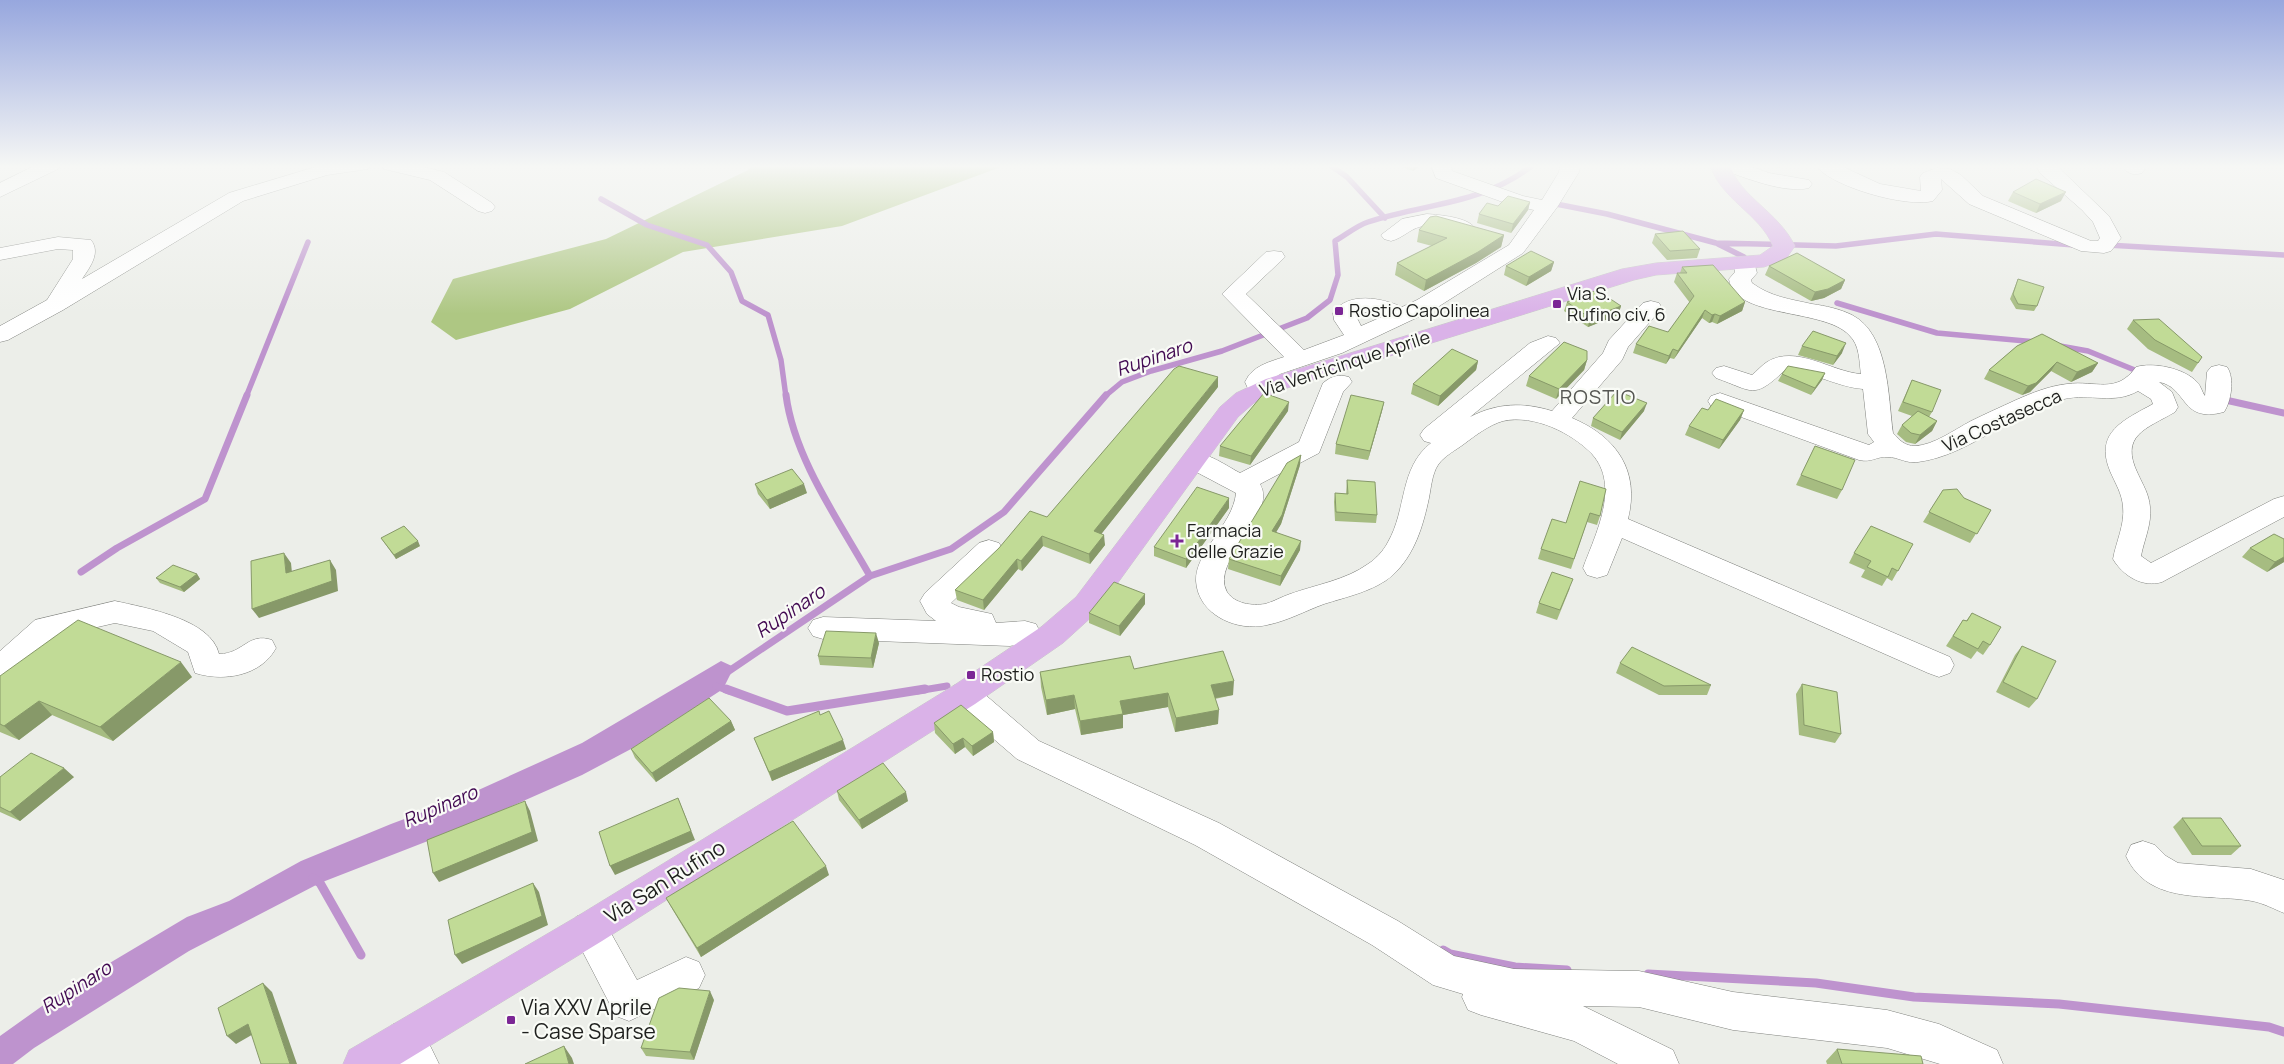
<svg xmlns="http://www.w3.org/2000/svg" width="2284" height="1064" font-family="Manrope,sans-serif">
  <rect width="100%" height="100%" fill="#eceee9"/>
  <path fill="#aec783" d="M 753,165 L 1006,165 L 842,226 L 683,252 L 570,309 L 456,340 L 431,322 L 453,279 L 606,239 L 748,170 Z"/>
  <path fill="#be93ce" d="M 721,661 L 734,667 L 723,689 L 631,749 L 582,775 L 469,825 L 320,883 L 189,951 L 34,1048 L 13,1064 L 0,1064 L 0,1036 L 66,989 L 187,917 L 229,901 L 301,861 L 391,824 L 463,797 L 582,743 Z"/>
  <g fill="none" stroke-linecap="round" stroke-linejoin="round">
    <path stroke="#be93ce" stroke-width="5.5" d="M 1330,165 L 1347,177 L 1385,218
      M 601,199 L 647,225 L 707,245 L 731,272 L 742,301 L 768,315 L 781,360 L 786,397
      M 1551,203 L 1607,214 L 1716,243 L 1836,246 L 1936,234 L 2074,245
      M 1718,244 L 1744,257
      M 2107,245 L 2284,255
      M 1837,303 L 1937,333 L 2037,342
      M 2060,346 L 2088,351 L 2142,373
      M 246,397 L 308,242
      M 1104,397 L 1122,382 L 1151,371 L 1222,351 L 1307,318 L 1330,300 L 1338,275 L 1335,241 C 1346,235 1356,226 1368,222 C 1429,202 1479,206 1533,165"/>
    <path stroke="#be93ce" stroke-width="7" d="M 786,395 C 794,458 839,521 870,576
      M 2221,399 L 2284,413
      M 81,572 L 117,548 L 205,499 L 247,395
      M 726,673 L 870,576 L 951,549 L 1004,512 L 1106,395
      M 716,686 L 729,691
      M 917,691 L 947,686"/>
    <path stroke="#be93ce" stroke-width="9" d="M 726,689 L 787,711 L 925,689
      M 313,878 L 320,883 L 361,955
      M 1443,950 L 1450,954 L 1515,967 L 1567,970
      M 1648,974 L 1816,983 L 1914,997 L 2059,1004 L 2269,1027 L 2284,1032"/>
    <g stroke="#81837f" stroke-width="1">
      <path id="minor" d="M 36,165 L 61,165 L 58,169 L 0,197 L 0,183 Z
        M 322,165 L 371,165 L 368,169 L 327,175 L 243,201 L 63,310 L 8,340 L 0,342 L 0,326 L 47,300 L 73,259 L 73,250 L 58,249 L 0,260 L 0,248 L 58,237 L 91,240 C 101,253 90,267 82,279 L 229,193 Z
        M 381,165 L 415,165 L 444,172 L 492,203 L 495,207 L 492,211 L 485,213 L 478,211 L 430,180 L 384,169 Z
        M 1431,165 L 1451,165 L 1452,171 L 1523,196 L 1542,200 L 1559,172 L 1560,165 L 1580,165 L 1579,172 L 1558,206 L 1523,253 L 1433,310 L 1342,353 L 1280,374 L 1269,381 L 1272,390 L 1269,395 L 1260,397 L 1251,395 L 1245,382 C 1252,366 1269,362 1284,357 L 1222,294 L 1266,252 L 1274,251 L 1282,252 L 1285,257 L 1246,294 L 1304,350 L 1344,335 L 1334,320 L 1333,313 C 1348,291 1382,298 1402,307 L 1417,300 L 1509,245 L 1534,210 L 1511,205 L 1436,178 ZM 1365,312 L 1384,316 L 1361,326 L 1356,316 Z
        M 1717,165 L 1746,165 L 1769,173 L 1809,180 L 1812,184 L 1809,188 C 1784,194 1744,177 1720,169 Z
        M 1815,165 L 1839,165 L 1880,184 L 1921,191 L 1920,177 L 1923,173 L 1937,168 L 1950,169 L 1961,175 L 1983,196 L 2091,241 L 2098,241 L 2100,238 L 2093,222 L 2082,210 L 2040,173 L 2036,165 L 2056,165 L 2109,216 L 2121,238 L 2111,251 L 2104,253 L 2081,251 L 1969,204 L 1941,179 L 1942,190 L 1933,201 C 1907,208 1831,187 1815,165 Z
        M 2121,165 L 2142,165 L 2145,169 L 2142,173 C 2132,176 2127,173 2121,165 Z
        M 1427,214 C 1440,215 1467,217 1475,228 L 1472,232 C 1457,236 1442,226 1426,226 C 1412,226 1404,238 1391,241 L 1384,239 L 1381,235 L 1402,219 Z
        M 1745,257 L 1753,258 L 1757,273 L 1751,280 L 1752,283 C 1771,297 1790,299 1812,304 C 1826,306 1840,309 1852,315 C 1889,334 1888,396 1893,433 C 1899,440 1905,446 1915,446 C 1934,445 1954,430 1971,421 C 1985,414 2001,407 2016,400 C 2032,393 2049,386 2067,384 C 2096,380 2116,395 2136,367 C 2153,362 2184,368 2197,382 C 2201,386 2202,392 2205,396 L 2207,372 L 2211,367 L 2219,365 L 2227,367 C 2235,378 2231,402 2224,412 C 2180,424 2188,387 2159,382 L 2172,392 L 2178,407 L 2175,412 C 2146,429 2119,435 2138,474 C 2143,485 2149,494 2150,507 C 2152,524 2144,540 2141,556 L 2151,563 L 2274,499 L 2284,496 L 2284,517 L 2162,582 C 2143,588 2123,576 2113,559 C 2116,542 2125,524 2123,507 C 2122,493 2115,483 2110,471 C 2094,432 2124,420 2153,404 L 2151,399 L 2138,391 C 2114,405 2090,393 2064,399 C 2012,411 1971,455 1918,462 C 1907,464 1898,457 1888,457 C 1877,456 1871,463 1859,460 L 1711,406 L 1708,401 L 1711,396 L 1720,393 L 1869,445 L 1874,442 L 1868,434 L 1863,389 C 1836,387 1811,370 1784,371 C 1753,400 1753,391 1716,378 L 1712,373 L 1716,368 L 1724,366 L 1752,375 C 1757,371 1762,365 1767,362 C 1796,344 1832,372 1861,374 C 1859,361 1860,345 1849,335 C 1824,308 1734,319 1729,279 L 1735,272 L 1734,263 L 1737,258 Z
        M 1651,301 L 1659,303 L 1662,308 L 1628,347 L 1622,360 L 1572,418 C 1617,437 1640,471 1628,519 L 1950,657 L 1954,665 L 1950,673 L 1939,677 L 1928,673 L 1622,538 L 1607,575 L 1597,578 L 1587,575 L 1583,568 C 1595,535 1621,486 1592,454 C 1572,433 1534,414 1503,421 C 1489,425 1476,435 1464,444 C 1456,450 1444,456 1438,465 C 1432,474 1431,488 1429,498 C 1423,526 1415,554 1393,575 C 1375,591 1346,597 1324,604 C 1305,611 1287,621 1267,625 C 1237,632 1198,615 1196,581 C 1195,551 1233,525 1236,493 L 1185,466 L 1181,460 L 1185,454 C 1204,449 1223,464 1240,473 L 1299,442 L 1323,383 C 1332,376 1338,374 1349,377 L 1352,382 L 1343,392 L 1319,453 L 1260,484 C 1279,515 1209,560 1227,592 C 1235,604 1252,606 1265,604 C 1273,602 1281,597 1290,594 C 1315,585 1346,580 1368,564 C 1376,559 1384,550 1388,542 C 1407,509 1399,468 1431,443 L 1424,441 L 1420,435 L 1424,429 L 1530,343 L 1548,336 L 1556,338 L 1560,343 L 1470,417 C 1497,403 1523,402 1552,411 L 1603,353 L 1609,340 L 1643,303 Z
        M 989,540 L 999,543 L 1003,550 L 999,557 L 951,603 L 959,607 L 992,614 L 996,623 L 1025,621 L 1036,624 L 1040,632 L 1036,640 L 1010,646 L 823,639 L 813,636 L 808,628 L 813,620 L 823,617 L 936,621 L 927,614 L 920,601 L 925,593 L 979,543 Z
        M 115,601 C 146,608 211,619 219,654 C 243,654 248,632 272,640 L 276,648 C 261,676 224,682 195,673 L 188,652 L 153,631 L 115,623 L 54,637 L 28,659 L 11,680 L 0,684 L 0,651 L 35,620 Z
        M 964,683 L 975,686 L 1039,741 L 1219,823 L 1398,921 L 1454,956 L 1514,969 L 1639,971 L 1733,992 L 1887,1010 L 1939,1024 L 1997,1050 L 2003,1064 L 1940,1064 L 1887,1048 L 1733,1030 L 1639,1007 L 1583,1006 L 1673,1050 L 1679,1064 L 1618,1064 L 1574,1041 L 1481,1015 L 1468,1010 L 1462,997 L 1463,994 L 1433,985 L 1372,945 L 1195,845 L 1017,759 L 953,704 L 948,695 L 953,686 Z
        M 2143,841 L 2155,845 L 2166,856 L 2178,863 L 2251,869 L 2284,880 L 2284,913 C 2274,909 2263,903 2252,901 C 2207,893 2149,906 2126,856 L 2131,845 Z
        M 589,912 L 602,917 L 637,980 L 686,957 L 699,962 L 705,975 L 699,988 L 629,1021 L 616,1016 L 571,929 L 576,917 Z
        M 406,1020 L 420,1025 L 439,1064 L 398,1064 L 387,1039 L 392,1025 Z"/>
    </g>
    <g stroke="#c9c9c9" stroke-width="1">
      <path id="major" d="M 1710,165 L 1730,165 C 1740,197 1778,211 1795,246 L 1786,259 L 1764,267 L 1656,275 L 1634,280 L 1284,389 L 1254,403 L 1238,417 L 1096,613 L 1063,643 L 975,704 L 602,941 L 400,1064 L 343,1064 L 349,1050 L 576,917 L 953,686 L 1041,627 L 1076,597 L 1220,407 L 1236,393 L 1266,379 L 1622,269 L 1656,263 L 1760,255 L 1773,246 C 1759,213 1721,200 1710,165 Z"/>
    </g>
    <use href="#minor" fill="#fff" fill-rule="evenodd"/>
    <use href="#major" fill="#dab2e8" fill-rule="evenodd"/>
  </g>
  <path fill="#a6bc81" d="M 1396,165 L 1421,165 L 1413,171 Z
    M 1758,165 L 1781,165 L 1780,168 Z
    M 2013,192 L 2061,201 L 2036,213 L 2008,201 Z
    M 1530,202 L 1528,210 L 1511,233 L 1477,223 L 1479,214 L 1498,206 Z
    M 1419,230 L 1504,235 L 1501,247 L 1476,263 L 1424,291 L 1395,275 L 1397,263 L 1432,246 L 1417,242 Z
    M 1655,234 L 1700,249 L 1697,258 L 1667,260 L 1652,243 Z
    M 1554,262 L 1551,271 L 1526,286 L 1504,275 L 1506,266 Z
    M 1769,266 L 1845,280 L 1841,289 L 1824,298 L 1811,301 L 1765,275 Z
    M 1682,267 L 1745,302 L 1742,311 L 1717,324 L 1712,322 L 1709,323 L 1702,318 L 1674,359 L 1670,358 L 1666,364 L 1633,353 L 1636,344 L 1668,332 L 1690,303 L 1674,282 L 1677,273 L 1680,273 Z
    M 2018,279 L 2037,306 L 2034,311 L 2016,309 L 2010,299 Z
    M 1567,302 L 1621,306 L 1618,315 L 1588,327 L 1564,311 Z
    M 2133,320 L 2202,357 L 2192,372 L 2148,349 L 2127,329 Z
    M 1802,346 L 1842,353 L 1833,365 L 1798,355 Z
    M 2017,346 L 2098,363 L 2092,372 L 2071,382 L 2051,371 L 2030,392 L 2022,395 L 1984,379 L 1989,370 Z
    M 1587,360 L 1584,370 L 1556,399 L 1526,386 L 1529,376 Z
    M 1478,361 L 1476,370 L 1438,406 L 1411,394 L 1413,384 Z
    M 1825,373 L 1822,380 L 1811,395 L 1778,381 L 1782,374 Z
    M 1912,380 L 1932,412 L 1929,417 L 1937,421 L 1932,431 L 1915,444 L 1906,442 L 1897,434 L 1902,425 L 1912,416 L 1898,411 Z
    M 1218,387 L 1101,534 L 1105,545 L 1090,564 L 1043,546 L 1022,571 L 1018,569 L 984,610 L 957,600 L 955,590 L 1047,517 Z
    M 1384,402 L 1382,411 L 1368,460 L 1335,454 L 1336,444 Z
    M 1708,410 L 1744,410 L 1740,420 L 1719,449 L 1685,435 L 1689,426 Z
    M 1288,411 L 1250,465 L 1219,456 L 1220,446 Z
    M 1644,411 L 1620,440 L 1591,426 L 1593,418 Z
    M 1815,446 L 1842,490 L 1837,499 L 1796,485 Z
    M 1300,465 L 1281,524 L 1276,532 L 1300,550 L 1280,586 L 1228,569 L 1229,559 Z
    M 1347,480 L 1377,515 L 1376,523 L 1335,521 L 1334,502 L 1335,493 L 1346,494 Z
    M 1580,481 L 1600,516 L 1597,525 L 1587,522 L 1571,569 L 1538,559 L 1541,549 L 1566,523 Z
    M 755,484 L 807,493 L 770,509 L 758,494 Z
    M 1943,490 L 1964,498 L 1991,510 L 1970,543 L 1923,522 Z
    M 1229,508 L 1186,568 L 1154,556 L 1154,547 Z
    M 381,538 L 420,546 L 396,559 Z
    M 2284,539 L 2284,562 L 2267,572 L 2242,557 L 2250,548 Z
    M 1913,544 L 1892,581 L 1887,578 L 1882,586 L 1861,577 L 1865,570 L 1849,563 L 1854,553 Z
    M 197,574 L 200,579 L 184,592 L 160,583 L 156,578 Z
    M 1570,588 L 1557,620 L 1536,613 L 1539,603 Z
    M 1145,604 L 1120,636 L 1089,623 L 1089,613 Z
    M 1972,613 L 1990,645 L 1983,655 L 1977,651 L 1971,659 L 1946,646 L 1963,620 L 1966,621 Z
    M 879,643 L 873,668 L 820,665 L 818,656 Z
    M 2022,646 L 2037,699 L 2029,708 L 1996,692 L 2015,655 Z
    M 1620,663 L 1711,685 L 1707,695 L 1659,695 L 1616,673 Z
    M 1134,669 L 1233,695 L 1215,699 L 1218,724 L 1175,732 L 1168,707 L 1123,715 L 1123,728 L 1081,735 L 1075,709 L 1047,715 L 1041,687 L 1040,672 Z
    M 0,676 L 192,677 L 113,741 L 52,715 L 19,740 L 0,732 Z
    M 1802,684 L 1841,734 L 1835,743 L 1799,735 L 1796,694 Z
    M 731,721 L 735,730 L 656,782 L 635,758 L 631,749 Z
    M 934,723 L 993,732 L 994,742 L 973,756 L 965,747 L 955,754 L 935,733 Z
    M 754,738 L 846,749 L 772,781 Z
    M 0,777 L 74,777 L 20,821 L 0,812 Z
    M 837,791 L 908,801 L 862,829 L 839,800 Z
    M 2182,818 L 2241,846 L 2231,855 L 2192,855 L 2173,827 Z
    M 829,875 L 701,957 L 671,907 L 666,898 Z
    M 714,1000 L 694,1060 L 646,1056 L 641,1048 Z
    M 1837,1049 L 1923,1064 L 1827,1064 L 1826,1061 Z"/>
  <path fill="#879969" d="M 1414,165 L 1421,165 L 1413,171 Z
    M 2066,192 L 2061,201 L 2036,213 L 2040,204 Z
    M 1530,202 L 1528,210 L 1511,233 L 1513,224 Z
    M 1504,235 L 1501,247 L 1476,263 L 1424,291 L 1426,280 Z
    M 1554,262 L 1551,271 L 1526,286 L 1529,277 Z
    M 1845,280 L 1841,289 L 1824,298 L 1811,301 L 1815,292 Z
    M 1745,302 L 1742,311 L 1717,324 L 1720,316 Z
    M 1621,306 L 1618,315 L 1588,327 L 1590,318 Z
    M 1705,310 L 1702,318 L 1674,359 L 1678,351 Z
    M 1715,314 L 1712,322 L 1709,323 L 1712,315 Z
    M 1846,343 L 1842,353 L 1833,365 L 1837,356 Z
    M 1673,349 L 1670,358 L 1666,364 L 1669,356 Z
    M 1587,360 L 1584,370 L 1556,399 L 1559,389 Z
    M 1478,361 L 1476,370 L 1438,406 L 1440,396 Z
    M 2057,362 L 2051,371 L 2030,392 L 2022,395 L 2028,386 Z
    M 2098,363 L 2092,372 L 2071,382 L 2077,372 Z
    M 1825,373 L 1822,380 L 1811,395 L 1815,388 Z
    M 1218,377 L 1218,387 L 1095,542 L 1094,531 Z
    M 1289,402 L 1288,411 L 1250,465 L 1251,456 Z
    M 1384,402 L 1382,411 L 1368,460 L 1370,451 Z
    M 1647,403 L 1644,411 L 1620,440 L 1622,432 Z
    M 1744,410 L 1740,420 L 1719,449 L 1723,440 Z
    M 1937,421 L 1932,431 L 1915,444 L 1920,435 Z
    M 1301,455 L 1300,465 L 1281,524 L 1271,541 L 1272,531 Z
    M 804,484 L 807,493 L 770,509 L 767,500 Z
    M 1229,498 L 1229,508 L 1186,568 L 1186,559 Z
    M 1104,535 L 1105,545 L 1090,564 L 1089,554 Z
    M 1042,536 L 1043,546 L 1022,571 L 1021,561 Z
    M 418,541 L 420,546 L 396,559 L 394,555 Z
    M 1301,541 L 1300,550 L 1280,586 L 1281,576 Z
    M 284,553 L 291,563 L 293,583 L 286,573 Z
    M 2284,557 L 2284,562 L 2267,572 L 2275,562 Z
    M 1017,559 L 1018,569 L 984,610 L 983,600 Z
    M 330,560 L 336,570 L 338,591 L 259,618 L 252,609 Z
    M 197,574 L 200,579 L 184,592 L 180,587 Z
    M 1145,594 L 1145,604 L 1120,636 L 1119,626 Z
    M 876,633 L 879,643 L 873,668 L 871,658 Z
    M 181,662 L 192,677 L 113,741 L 100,727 Z
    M 1234,681 L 1233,695 L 1210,699 L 1211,685 Z
    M 1168,693 L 1168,707 L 1123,715 L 1123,728 L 1081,735 L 1080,721 L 1120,701 Z
    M 1074,695 L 1075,709 L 1047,715 L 1046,700 Z
    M 39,701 L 52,715 L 19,740 L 4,726 Z
    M 1219,710 L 1218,724 L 1175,732 L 1176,718 Z
    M 731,721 L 735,730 L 656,782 L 652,773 Z
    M 993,732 L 994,742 L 973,756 L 972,746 Z
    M 963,738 L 965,747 L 955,754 L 953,744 Z
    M 843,740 L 846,749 L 772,781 L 769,772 Z
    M 64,768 L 74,777 L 20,821 L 10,812 Z
    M 906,792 L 908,801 L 862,829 L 859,820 Z
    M 678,798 L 695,840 L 615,875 L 610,866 Z
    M 525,801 L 530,811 L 538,841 L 439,882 L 433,873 Z
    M 826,866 L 829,875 L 701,957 L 697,948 Z
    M 533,883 L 539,892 L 548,925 L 462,964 L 455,955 Z
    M 263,983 L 272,992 L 297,1064 L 290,1064 Z
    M 710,991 L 714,1000 L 694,1060 L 690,1052 Z
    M 248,1024 L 257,1032 L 236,1044 L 227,1036 Z
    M 564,1046 L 572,1058 L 574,1064 L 569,1064 Z"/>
  <path fill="#c1db96" stroke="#879969" d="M 2036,179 L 2066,192 L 2040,204 L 2013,192 Z
    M 1508,196 L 1530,202 L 1513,224 L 1479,214 L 1487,203 L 1498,206 Z
    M 1436,216 L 1504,235 L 1478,252 L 1426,280 L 1397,263 L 1447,238 L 1419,230 L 1430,217 Z
    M 1683,231 L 1700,249 L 1670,251 L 1655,234 Z
    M 1531,251 L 1554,262 L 1529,277 L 1506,266 Z
    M 1797,253 L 1845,280 L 1828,289 L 1815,292 L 1769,266 Z
    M 1713,265 L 1745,302 L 1720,316 L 1715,314 L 1712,315 L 1705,310 L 1678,351 L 1673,349 L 1669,356 L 1636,344 L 1649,326 L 1668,332 L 1694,296 L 1677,273 L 1687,273 L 1682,267 Z
    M 2018,279 L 2044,287 L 2037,306 L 2018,304 L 2013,294 Z
    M 1597,290 L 1621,306 L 1590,318 L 1567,302 Z
    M 2159,319 L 2202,357 L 2198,363 L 2155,340 L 2133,320 Z
    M 1813,331 L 1846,343 L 1837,356 L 1802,346 Z
    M 2042,334 L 2098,363 L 2077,372 L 2057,362 L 2036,383 L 2028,386 L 1989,370 L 2017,346 Z
    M 1564,342 L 1587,351 L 1587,360 L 1559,389 L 1529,376 Z
    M 1452,349 L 1478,361 L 1440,396 L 1413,384 Z
    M 1179,366 L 1218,377 L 1094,531 L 1104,535 L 1089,554 L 1042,536 L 1021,561 L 1017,559 L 983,600 L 955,590 L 999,548 L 1030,511 L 1047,517 L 1174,369 Z
    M 1788,366 L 1825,373 L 1815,388 L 1782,374 Z
    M 1912,380 L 1941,390 L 1932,412 L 1903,402 Z
    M 1617,391 L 1647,403 L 1622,432 L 1593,418 Z
    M 1264,393 L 1289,402 L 1251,456 L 1220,446 Z
    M 1351,395 L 1384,402 L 1370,451 L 1336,444 Z
    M 1716,399 L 1744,410 L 1723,440 L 1689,426 L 1702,408 L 1708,410 Z
    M 1918,411 L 1937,421 L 1920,435 L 1911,433 L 1902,425 Z
    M 1815,446 L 1855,460 L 1842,490 L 1801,475 Z
    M 1301,455 L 1282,515 L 1272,531 L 1301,541 L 1281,576 L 1229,559 L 1287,463 Z
    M 792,469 L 804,484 L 767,500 L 755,484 Z
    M 1347,480 L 1375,482 L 1377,515 L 1336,512 L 1335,493 L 1348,494 Z
    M 1580,481 L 1606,489 L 1600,516 L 1590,513 L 1574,559 L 1541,549 L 1552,519 L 1566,523 Z
    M 1197,487 L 1229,498 L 1186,559 L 1154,547 Z
    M 1957,489 L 1964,498 L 1991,510 L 1977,534 L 1929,512 L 1943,490 Z
    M 404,526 L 418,541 L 394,555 L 381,538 Z
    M 1871,526 L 1913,544 L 1898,571 L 1892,568 L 1888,577 L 1867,567 L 1871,561 L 1854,553 Z
    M 2274,534 L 2284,539 L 2284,557 L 2275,562 L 2250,548 Z
    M 284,553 L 286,573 L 330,560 L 332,581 L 252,609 L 251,561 Z
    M 173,565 L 197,574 L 180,587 L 156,578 Z
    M 1552,572 L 1573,579 L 1560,610 L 1539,603 Z
    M 1114,582 L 1145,594 L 1119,626 L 1089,613 Z
    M 1972,613 L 2001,627 L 1990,645 L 1983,641 L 1978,649 L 1953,636 L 1963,620 L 1967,621 Z
    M 78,620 L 181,662 L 100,727 L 39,701 L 4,726 L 0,724 L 0,676 Z
    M 826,631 L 876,633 L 871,658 L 818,656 Z
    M 2022,646 L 2056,661 L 2037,699 L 2003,682 Z
    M 1632,647 L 1711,685 L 1664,686 L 1620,663 Z
    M 1223,651 L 1234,681 L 1211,685 L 1219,710 L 1176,718 L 1168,693 L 1120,701 L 1123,714 L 1080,721 L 1074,695 L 1046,700 L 1040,672 L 1130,656 L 1134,669 Z
    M 1802,684 L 1837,692 L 1841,734 L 1804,725 Z
    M 709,698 L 731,721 L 652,773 L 631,749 Z
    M 961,705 L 993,732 L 972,746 L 963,738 L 953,744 L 934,723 Z
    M 819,711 L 820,715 L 829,711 L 843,740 L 769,772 L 754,738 Z
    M 31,753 L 64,768 L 10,812 L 0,807 L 0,777 Z
    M 883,763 L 906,792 L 859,820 L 837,791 Z
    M 678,798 L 691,831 L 610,866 L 599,832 Z
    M 525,801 L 532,832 L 433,873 L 427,840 Z
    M 2182,818 L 2221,818 L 2241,846 L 2202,846 Z
    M 793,821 L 826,866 L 697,948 L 666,898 Z
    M 533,883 L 542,916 L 455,955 L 448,920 Z
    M 263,983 L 290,1064 L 261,1064 L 248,1024 L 227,1036 L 218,1008 Z
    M 679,988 L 710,991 L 690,1052 L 641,1048 L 659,998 Z
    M 564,1046 L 569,1064 L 525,1064 Z
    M 1837,1049 L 1921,1056 L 1923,1064 L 1842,1064 Z"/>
  <linearGradient id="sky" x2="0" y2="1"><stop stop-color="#97a7de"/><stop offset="0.53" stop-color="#f6f7f5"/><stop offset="1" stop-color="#f6f7f5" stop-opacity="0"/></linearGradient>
  <rect width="2284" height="314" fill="url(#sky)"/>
  <g fill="#7b2695" stroke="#f9fbf6" stroke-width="2">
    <rect x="1552" y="299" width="10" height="10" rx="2.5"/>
    <rect x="1334" y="306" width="10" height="10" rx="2.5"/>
    <path d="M1174.5 533.5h5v5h5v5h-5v5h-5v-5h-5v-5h5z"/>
    <rect x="966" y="670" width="10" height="10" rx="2.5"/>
    <rect x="506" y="1015" width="10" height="10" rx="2.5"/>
  </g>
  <g text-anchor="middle" stroke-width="4.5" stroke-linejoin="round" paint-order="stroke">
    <g font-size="18" fill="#1e1f1d" stroke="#f9fbf6" text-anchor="start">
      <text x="1567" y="300">Via S.<tspan x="1567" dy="21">Rufino civ. 6</tspan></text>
      <text x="1349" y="317">Rostio Capolinea</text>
      <text x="1187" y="537">Farmacia<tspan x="1187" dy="21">delle Grazie</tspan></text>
      <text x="981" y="681">Rostio</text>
    </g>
    <g font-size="18" fill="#1e1f1d" stroke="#f9fbf6">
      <text transform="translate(1345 364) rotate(-18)" y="6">Via Venticinque Aprile</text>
      <text transform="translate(2002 421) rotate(-24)" y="6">Via Costasecca</text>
    </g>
    <g font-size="19" font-style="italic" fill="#420a52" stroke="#f9fbf6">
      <text transform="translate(1154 357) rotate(-19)" y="7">Rupinaro</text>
      <text transform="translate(790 611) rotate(-34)" y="7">Rupinaro</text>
      <text transform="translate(440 806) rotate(-23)" y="7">Rupinaro</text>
      <text transform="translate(76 987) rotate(-33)" y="7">Rupinaro</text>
    </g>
    <g font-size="20" letter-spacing="1" fill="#575854" stroke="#f9fbf6">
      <text x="1598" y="404">ROSTIO</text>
    </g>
    <g font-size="21" fill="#1e1f1d" stroke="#f9fbf6">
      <text transform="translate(665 882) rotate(-32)" y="7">Via San Rufino</text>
    </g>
    <g font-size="21" fill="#1e1f1d" stroke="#f9fbf6" text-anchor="start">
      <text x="521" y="1015">Via XXV Aprile<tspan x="521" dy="24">- Case Sparse</tspan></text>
    </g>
  </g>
</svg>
